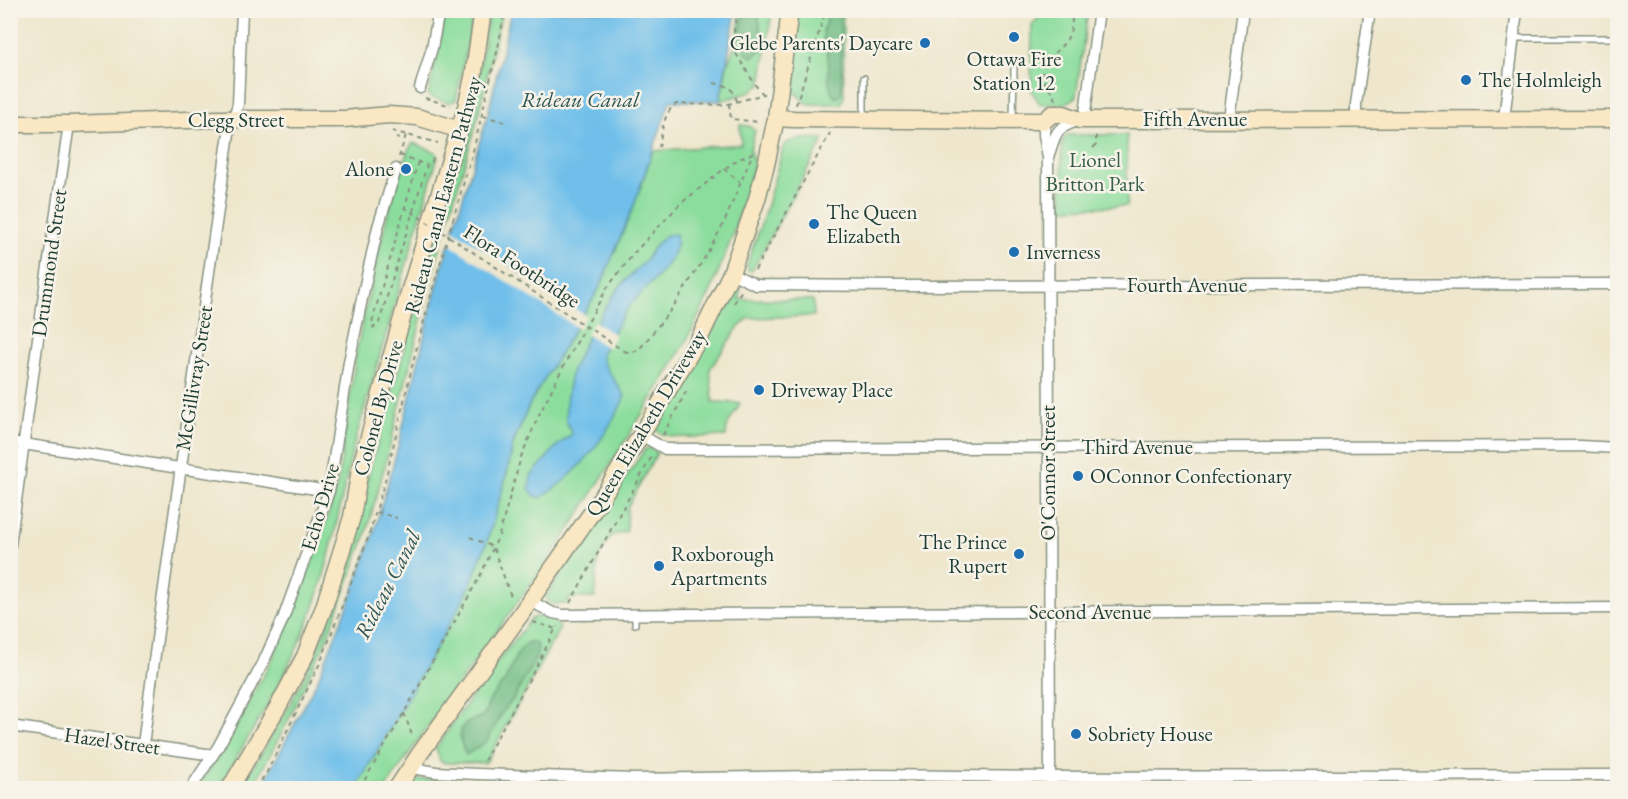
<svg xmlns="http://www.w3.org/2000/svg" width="1628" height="799" font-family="'EB Garamond',serif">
  <rect width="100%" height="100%" fill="#f7f3e8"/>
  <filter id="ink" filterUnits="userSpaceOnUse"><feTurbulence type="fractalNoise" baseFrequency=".0167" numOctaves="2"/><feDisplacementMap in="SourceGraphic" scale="12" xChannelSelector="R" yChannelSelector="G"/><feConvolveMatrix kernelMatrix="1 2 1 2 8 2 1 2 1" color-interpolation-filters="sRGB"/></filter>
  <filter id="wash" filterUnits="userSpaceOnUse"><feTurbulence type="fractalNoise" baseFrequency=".008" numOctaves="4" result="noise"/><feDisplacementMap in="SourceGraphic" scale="24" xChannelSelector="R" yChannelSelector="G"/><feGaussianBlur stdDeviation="1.35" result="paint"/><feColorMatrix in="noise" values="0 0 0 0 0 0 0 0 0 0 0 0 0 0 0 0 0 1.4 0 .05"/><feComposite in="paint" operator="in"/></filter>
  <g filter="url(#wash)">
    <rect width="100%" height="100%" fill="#eee7cd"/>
    <path fill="#8bdd9d" stroke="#558d68" stroke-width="1.5" d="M 446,11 L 474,11 L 456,100 L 449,103 L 428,96 Z
      M 489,11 L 502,11 L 476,125 L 433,271 L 386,462 L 365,537 L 327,639 L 287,723 L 252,788 L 240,788 C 265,749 290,708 310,665 C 334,615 348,563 359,509 L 473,108 Z
      M 741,11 L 772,11 L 761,85 L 748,93 L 720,101 L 727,65 L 736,43 Z
      M 798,11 L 843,11 L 844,97 L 841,104 L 807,104 L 792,90 L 789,89 Z
      M 1039,11 L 1088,11 L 1076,96 C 1067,107 1053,104 1040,104 L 1031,90 L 1032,24 L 1039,18 Z
      M 740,125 L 749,126 L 755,131 L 750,149 L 754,163 L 752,171 L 732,237 L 710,293 L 686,342 L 664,379 L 566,535 L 421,736 L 386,788 L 356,788 L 487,542 L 506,477 L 513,445 L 530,403 L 600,287 L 635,203 L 653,151 L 741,144 Z
      M 1070,135 L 1127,135 L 1127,206 L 1062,208 L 1062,143 L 1066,136 Z
      M 824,139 L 752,271 L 748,270 L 747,264 L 763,219 L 784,145 C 793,137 812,138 824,139 Z
      M 413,143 L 436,152 L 438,156 L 353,448 C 342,493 335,540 321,585 C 299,658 257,723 218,788 L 198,788 L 218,756 L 271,662 L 296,607 L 327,519 L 338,482 L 356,354 L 364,315 L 387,217 L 408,150 Z
      M 740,288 L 740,299 L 813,300 L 814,316 L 749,318 L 737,329 L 710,369 L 713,402 L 740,403 C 735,417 727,417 726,436 C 708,436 671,441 657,431 L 658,426 L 698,358 L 731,293 L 735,289 Z
      M 650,448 L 657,453 L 627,508 L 627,531 L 611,536 L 598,558 L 595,598 L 570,598 L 566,604 L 552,604 L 546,600 L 546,597 L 549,592 L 645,449 Z
      M 545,615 L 552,619 L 560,628 L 487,761 L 485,763 L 445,763 L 440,761 L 436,748 L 483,680 L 532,618 Z
      M 415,779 L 471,781 L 467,788 L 408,788 Z"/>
    <path fill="#70bc84" stroke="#487c5c" stroke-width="1.5" d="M 744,11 L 758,11 L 761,33 L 766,37 L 767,41 L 766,45 L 753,57 C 743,54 745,47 739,40 Z
      M 829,11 L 840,11 L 842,88 L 841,94 L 836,98 C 825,87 830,71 828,57 C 827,49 823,42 823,33 C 823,26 828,18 829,11 Z
      M 528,642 L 534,642 L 538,646 L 536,658 L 514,698 L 502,713 L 487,741 L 466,755 C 462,747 458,736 462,728 C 468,718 480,720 485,713 C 487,710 487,704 490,700 C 493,693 499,688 504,682 C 513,666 513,655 528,642 Z"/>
    <path fill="#6fbfea" stroke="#477e8f" stroke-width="1.5" d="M 511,11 L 736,11 L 720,101 L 670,101 L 634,205 L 600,287 L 530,403 L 513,444 L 506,477 L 487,542 L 466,595 L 356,788 L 261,788 L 318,679 L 352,595 L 373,536 L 399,443 L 430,312 L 445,257 L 488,114 Z
      M 676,234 C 682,261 642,289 627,309 C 617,323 610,339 601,354 L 604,365 L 625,396 C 612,426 591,457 567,478 C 559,485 550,492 541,498 L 535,496 L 529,489 L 531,476 L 557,446 L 572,434 L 566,420 L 566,402 L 571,373 L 584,343 L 610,300 L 621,285 L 645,261 L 656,244 L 667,235 Z"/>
    <path fill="#eee7cd" d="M 451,228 L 586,316 L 579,329 L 446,242 Z
      M 594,321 L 615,335 L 608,348 L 586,334 Z"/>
  </g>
  <g filter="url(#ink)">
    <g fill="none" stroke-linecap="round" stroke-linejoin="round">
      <g stroke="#869280" stroke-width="8">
        <path id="lane" d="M 1514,38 L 1618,38
          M 864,118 L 864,78
          M 1013,120 L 1014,68
          M 635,624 L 635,614"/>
      </g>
      <g stroke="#869280" stroke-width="13">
        <path id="street" d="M 420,88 L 432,48 L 439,10
          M 1229,119 L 1243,10
          M 1356,119 L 1356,104 L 1370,10
          M 1504,119 L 1517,10
          M 1084,120 L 1099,10
          M 1044,121 L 1044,135 L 1048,157 L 1050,777 L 1053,788
          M 1048,157 C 1057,132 1053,129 1080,120
          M 731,273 L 756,285 L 901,286 L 1618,284
          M 641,435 L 665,449 L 1580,446 L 1618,448
          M 10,442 L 329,491
          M 10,545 L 45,287 L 69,124
          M 530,601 L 553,613 L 563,615 L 1618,608
          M 10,726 L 213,755
          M 143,745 C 169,541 200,337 229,133 L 238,104 L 242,10
          M 412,768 L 436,772 L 477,774 L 635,779 L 877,775 L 1050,777 L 1618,775
          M 191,788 L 218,747 L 262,665 L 283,619 L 329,491 L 349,362 L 364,289 L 378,227 L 396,169"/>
      </g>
      <g stroke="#869280" stroke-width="19">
        <path id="secondary" d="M 776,118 L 794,119 L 1034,121 L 1044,121 L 1052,114 L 1064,114 L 1080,120 L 1618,119
          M 10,124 L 69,124 L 218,119 L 344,119 L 389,115 L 417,117 L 460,130
          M 230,788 L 279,705 L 305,656 L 324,607 L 352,517 L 360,469 L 411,286 L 465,111 L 473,78 L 483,10
          M 397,788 L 421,752 L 518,618 L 597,505 L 641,435 L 700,337 L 731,273 L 757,199 L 766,165 L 776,118 L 790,10"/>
      </g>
      <path stroke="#869280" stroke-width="2" stroke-dasharray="4.5 4.5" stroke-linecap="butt" d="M 737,10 L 732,47 L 756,86 L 763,94
        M 1038,10 L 1038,16 L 1086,17
        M 714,83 C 729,86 732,87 737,101
        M 425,98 L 451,106
        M 1055,100 C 1053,92 1046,86 1043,79 C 1038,62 1060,51 1067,39 C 1071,32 1072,25 1072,16
        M 729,104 L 731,119 L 760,122
        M 796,105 L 826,10
        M 483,116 L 509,123
        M 392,131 L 438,143
        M 396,138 L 404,140
        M 659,147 C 662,133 663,113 676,104 L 725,105 L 764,94
        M 1093,148 L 1096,145 L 1096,135
        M 400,155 L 427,165
        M 399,157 L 406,135
        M 418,162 L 373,318 L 372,326 L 374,328 L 379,323 L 427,165 L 432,162 L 433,158
        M 724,169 L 740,182
        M 755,270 L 830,133
        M 734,303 L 742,290
        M 624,351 C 633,354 637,351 643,345 L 673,307 L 707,254 L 724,223 L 752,155
        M 663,435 L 687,390
        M 377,512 L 397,518
        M 470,537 L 493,547 L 512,599
        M 570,603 L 652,456
        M 533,622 L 556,629
        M 404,713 L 413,738
        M 484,761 L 536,667 L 557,626
        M 256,788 L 267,772 L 321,661 L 368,538 L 386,477 L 415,354 L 433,288 L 473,151 L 498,48 L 505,10
        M 360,788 L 404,713 L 480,576 L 499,535 L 521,457 L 539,415 L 562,369 L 607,288 L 634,253 L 680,204 L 724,169 L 739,159 L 753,153"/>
      <use href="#lane" stroke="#fff" stroke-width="5"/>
      <use href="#street" stroke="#fff" stroke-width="10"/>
      <use href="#secondary" stroke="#fae7c3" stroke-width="16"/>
      <path stroke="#869280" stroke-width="2" stroke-dasharray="4.5 4.5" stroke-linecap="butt" d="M 404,207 L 624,351"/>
    </g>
  </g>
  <g fill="#1f6fb2" stroke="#f7f3e8" stroke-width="2">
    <circle cx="1014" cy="37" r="6"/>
    <circle cx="925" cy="43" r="6"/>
    <circle cx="1466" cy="80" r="6"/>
    <circle cx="406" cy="169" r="6"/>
    <circle cx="814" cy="224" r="6"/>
    <circle cx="1014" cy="252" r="6"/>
    <circle cx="759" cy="390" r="6"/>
    <circle cx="1078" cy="476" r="6"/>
    <circle cx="1019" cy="554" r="6"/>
    <circle cx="659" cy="566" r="6"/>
    <circle cx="1076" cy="734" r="6"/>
  </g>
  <g text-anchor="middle" stroke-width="5" stroke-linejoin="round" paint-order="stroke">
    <g font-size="21" fill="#1f3d34" stroke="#f7f3e8" text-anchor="start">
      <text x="913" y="50" text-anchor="end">Glebe Parents' Daycare</text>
      <text x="1014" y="66" text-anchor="middle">Ottawa Fire<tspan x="1014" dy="24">Station 12</tspan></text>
      <text x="1478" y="87">The Holmleigh</text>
      <text x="394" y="176" text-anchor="end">Alone</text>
      <text x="826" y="219">The Queen<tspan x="826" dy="24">Elizabeth</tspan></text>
      <text x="1026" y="259">Inverness</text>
      <text x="771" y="397">Driveway Place</text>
      <text x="1090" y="483">OConnor Confectionary</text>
      <text x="1007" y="549" text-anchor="end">The Prince<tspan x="1007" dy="24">Rupert</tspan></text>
      <text x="671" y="561">Roxborough<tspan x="671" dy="24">Apartments</tspan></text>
      <text x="1088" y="741">Sobriety House</text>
    </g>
    <g font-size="21" fill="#1f3d34" stroke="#f7f3e8">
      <text x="1195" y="126">Fifth Avenue</text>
      <text x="236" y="127">Clegg Street</text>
      <text transform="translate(443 195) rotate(-75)" y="7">Rideau Canal Eastern Pathway</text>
      <text transform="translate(49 263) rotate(-82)" y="7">Drummond Street</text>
      <text transform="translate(522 266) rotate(33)" y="7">Flora Footbridge</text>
      <text x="1187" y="292">Fourth Avenue</text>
      <text transform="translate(194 378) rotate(-81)" y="7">McGillivray Street</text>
      <text transform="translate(378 408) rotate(-75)" y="7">Colonel By Drive</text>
      <text transform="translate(646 423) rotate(-59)" y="7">Queen Elizabeth Driveway</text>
      <text x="1137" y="454">Third Avenue</text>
      <text transform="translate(1048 473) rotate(-90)" y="7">O'Connor Street</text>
      <text transform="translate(320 507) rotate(-74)" y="7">Echo Drive</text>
      <text x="1090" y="619">Second Avenue</text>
      <text transform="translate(112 741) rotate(8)" y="7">Hazel Street</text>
    </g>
    <g font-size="21" fill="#355d49" stroke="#f7f3e8">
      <text x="1095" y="167">Lionel<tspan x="1095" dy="24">Britton Park</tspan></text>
    </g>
    <g font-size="22" font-style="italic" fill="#2f5758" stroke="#f7f3e8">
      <text x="580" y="107">Rideau Canal</text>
      <text transform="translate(387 584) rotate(-63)" y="8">Rideau Canal</text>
    </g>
  </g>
  <rect width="1628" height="799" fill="none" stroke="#f7f3e8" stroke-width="36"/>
</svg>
